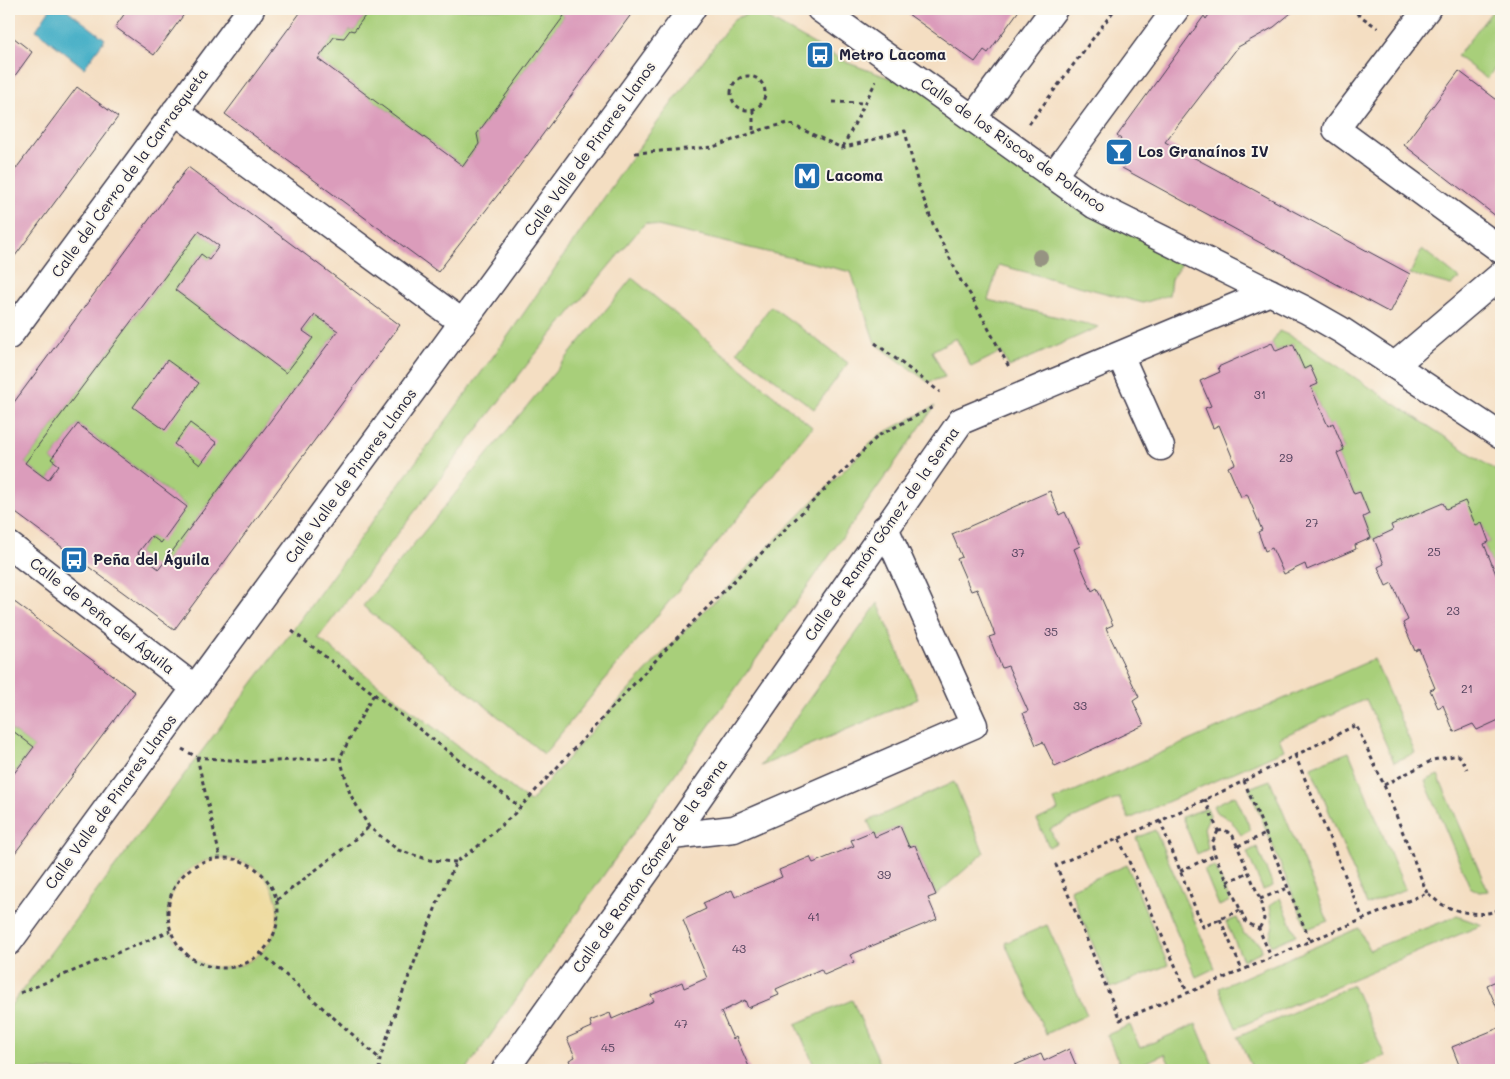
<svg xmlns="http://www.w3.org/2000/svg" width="1510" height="1079" font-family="Mali,sans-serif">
  <rect width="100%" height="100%" fill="#fbf7ec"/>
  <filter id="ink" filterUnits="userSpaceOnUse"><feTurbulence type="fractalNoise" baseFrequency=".02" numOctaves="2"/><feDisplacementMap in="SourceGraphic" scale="10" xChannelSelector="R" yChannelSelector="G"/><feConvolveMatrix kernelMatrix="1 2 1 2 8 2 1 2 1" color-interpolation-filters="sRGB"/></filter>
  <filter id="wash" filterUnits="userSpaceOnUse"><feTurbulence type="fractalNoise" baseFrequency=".0096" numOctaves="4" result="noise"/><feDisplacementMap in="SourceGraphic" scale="20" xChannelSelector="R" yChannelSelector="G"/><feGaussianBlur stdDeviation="1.12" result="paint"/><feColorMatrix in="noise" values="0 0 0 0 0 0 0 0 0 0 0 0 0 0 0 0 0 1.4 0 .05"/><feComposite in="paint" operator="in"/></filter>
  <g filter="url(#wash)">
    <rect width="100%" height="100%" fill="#f4dec2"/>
    <path fill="#a8cf7a" stroke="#65785a" d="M 370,9 L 555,9 L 564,16 L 477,134 L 479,144 L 463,166 L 318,59 L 334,37 L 344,38 L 350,30 L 354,31 Z
      M 1494,9 L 1501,9 L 1501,60 L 1487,79 L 1457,56 Z
      M 755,11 L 848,63 L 920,89 L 1185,258 L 1171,279 L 1169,295 L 1143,303 L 999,265 L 988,300 L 1099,327 L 1009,367 L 1001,352 L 971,367 L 956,338 L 932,351 L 945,377 L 928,382 L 875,343 L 851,272 L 645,223 L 533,357 L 318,638 L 530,802 L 587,736 L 660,656 L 878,436 L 935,406 L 466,1070 L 9,1070 L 9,1008 L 292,631 L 508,336 L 635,153 L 734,19 Z
      M 199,231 L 219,246 L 209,260 L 201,254 L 175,290 L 286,373 L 313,338 L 303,331 L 315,315 L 338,331 L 159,569 L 138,553 L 151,536 L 161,542 L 187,506 L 78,424 L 51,459 L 59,465 L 48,480 L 25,463 Z
      M 1422,249 L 1460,279 L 1451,285 L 1410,274 Z
      M 632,278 L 812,427 L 544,754 L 363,606 Z
      M 771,306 L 848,363 L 814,409 L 737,351 Z
      M 1279,331 L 1295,338 L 1501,474 L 1501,580 L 1499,582 L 1484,544 L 1489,542 L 1482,524 L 1476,526 L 1446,509 L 1443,503 L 1393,530 L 1374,539 L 1371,538 L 1363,517 L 1369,513 L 1360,492 L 1354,494 L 1337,453 L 1344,449 L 1333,424 L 1328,426 L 1311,387 L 1310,366 L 1304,369 L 1293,344 L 1276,351 L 1272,343 Z
      M 878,603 L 918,699 L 761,766 Z
      M 1374,659 L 1415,753 L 1394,762 L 1366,699 L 1279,738 L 1284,750 L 1129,819 L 1119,798 L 1050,829 L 1056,843 L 1049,847 L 1037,820 L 1058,810 L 1054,800 Z
      M 9,728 L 34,747 L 9,780 Z
      M 1349,752 L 1405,889 L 1367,905 L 1311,767 Z
      M 1438,775 L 1488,891 L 1479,892 L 1470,887 L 1425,781 Z
      M 1270,780 L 1328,921 L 1307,929 L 1249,788 Z
      M 954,782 L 984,853 L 936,895 L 915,845 L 909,847 L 900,826 L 875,837 L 868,821 Z
      M 1235,795 L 1251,830 L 1241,835 L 1230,819 L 1216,812 L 1213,806 Z
      M 1207,808 L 1210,815 L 1204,828 L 1208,849 L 1197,854 L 1182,817 Z
      M 1155,830 L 1215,968 L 1196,977 L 1136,838 Z
      M 1257,847 L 1273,886 L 1263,890 L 1247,852 Z
      M 1127,865 L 1168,965 L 1111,988 L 1070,889 Z
      M 1215,866 L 1230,901 L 1219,906 L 1204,870 Z
      M 1280,898 L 1296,935 L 1271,946 L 1269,939 L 1273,926 L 1270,905 Z
      M 1457,916 L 1482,925 L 1236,1028 L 1219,988 L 1359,928 L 1369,950 Z
      M 1237,918 L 1244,934 L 1260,943 L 1262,951 L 1243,960 L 1226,922 Z
      M 1047,925 L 1087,1015 L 1046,1034 L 1005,943 Z
      M 1353,985 L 1385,1056 L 1354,1070 L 1253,1070 L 1238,1037 Z
      M 852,1000 L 883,1070 L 816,1070 L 796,1024 Z
      M 1196,1024 L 1215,1070 L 1172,1070 L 1165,1054 L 1128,1070 L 1122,1070 L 1107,1035 L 1130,1025 L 1140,1048 Z"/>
    <path fill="#eeda9e" stroke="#887e6c" d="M168 913a55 55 0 1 1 110 0a55 55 0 1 1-110 0Z"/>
    <path fill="#48b0c7" stroke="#356981" d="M 50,9 L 66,9 L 105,39 L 84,68 L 36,30 Z"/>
    <g id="blocks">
      <path fill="#db9cbb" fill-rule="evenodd" d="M 128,9 L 188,9 L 154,55 L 115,27 Z
        M 303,9 L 370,9 L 354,31 L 350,30 L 344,38 L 334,37 L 318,59 L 463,166 L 479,144 L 477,134 L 564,16 L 555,9 L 635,9 L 507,183 L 438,272 L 225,114 Z
        M 901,9 L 1020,9 L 988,53 L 984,50 L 975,62 Z
        M 1213,9 L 1296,9 L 1274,27 L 1238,47 L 1165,142 L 1410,274 L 1390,313 L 1122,168 L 1126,164 L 1110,155 L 1121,139 L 1117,136 L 1204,16 L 1206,19 Z
        M 9,34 L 32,52 L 9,84 Z
        M 1459,71 L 1501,103 L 1501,220 L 1404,145 Z
        M 77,87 L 118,117 L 9,264 L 9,178 Z
        M 188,167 L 400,325 L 174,630 L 9,508 L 9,409 ZM 199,231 L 219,246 L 209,260 L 201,254 L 175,290 L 286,373 L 313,338 L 303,331 L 315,315 L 338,331 L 159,569 L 138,553 L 151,536 L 161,543 L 187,507 L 78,424 L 51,459 L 59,465 L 48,480 L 25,463 Z
        M 1272,343 L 1276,351 L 1293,344 L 1304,369 L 1310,366 L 1318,384 L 1311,387 L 1328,426 L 1333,423 L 1344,450 L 1337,453 L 1354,494 L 1360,492 L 1369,514 L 1363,517 L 1371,538 L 1355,545 L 1356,549 L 1307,570 L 1305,564 L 1284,574 L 1272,548 L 1265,551 L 1258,532 L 1262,530 L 1247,494 L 1241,497 L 1228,467 L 1235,464 L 1219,425 L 1213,428 L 1205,408 L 1211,406 L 1200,381 L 1220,372 L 1218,367 Z
        M 167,360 L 199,383 L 165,430 L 133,407 Z
        M 190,423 L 217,443 L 200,465 L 174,444 Z
        M 1050,491 L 1059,515 L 1065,512 L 1080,546 L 1074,549 L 1084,573 L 1092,591 L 1097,588 L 1113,625 L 1106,628 L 1139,697 L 1133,701 L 1144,725 L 1055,767 L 1043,742 L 1036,745 L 1023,713 L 1028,711 L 1008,666 L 1002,668 L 989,637 L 995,635 L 977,589 L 971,591 L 957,559 L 962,557 L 952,534 Z
        M 1465,501 L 1476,526 L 1482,523 L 1489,542 L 1484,544 L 1499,582 L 1501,580 L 1501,719 L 1477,730 L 1473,724 L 1454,732 L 1443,705 L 1438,708 L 1430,690 L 1435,688 L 1419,649 L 1415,651 L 1403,623 L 1408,620 L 1392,583 L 1386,586 L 1378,567 L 1384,564 L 1374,539 L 1393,530 L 1391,525 L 1443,503 L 1446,509 Z
        M 9,598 L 135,692 L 9,861 L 9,780 L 34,747 L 9,728 Z
        M 900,826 L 909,847 L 915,845 L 936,895 L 928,898 L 937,919 L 850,955 L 854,962 L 824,975 L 821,969 L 796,980 L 776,989 L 779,995 L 748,1008 L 745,1000 L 721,1012 L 733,1039 L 736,1037 L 750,1069 L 747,1070 L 573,1070 L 569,1060 L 575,1057 L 567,1038 L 592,1027 L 590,1021 L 610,1013 L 612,1019 L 654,1001 L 651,995 L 682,982 L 684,988 L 707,978 L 683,920 L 706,909 L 703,903 L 732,890 L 735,897 L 782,877 L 779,870 L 810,857 L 813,863 L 854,846 L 851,840 L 873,831 L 875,837 Z
        M 1501,979 L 1501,1017 L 1487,985 Z
        M 1501,1027 L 1501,1069 L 1461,1070 L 1452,1047 Z
        M 1069,1049 L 1078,1070 L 1010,1070 L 1008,1068 L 1041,1054 L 1044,1061 Z"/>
    </g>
  </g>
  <g filter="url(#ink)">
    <use href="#blocks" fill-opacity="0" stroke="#423e4f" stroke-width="1"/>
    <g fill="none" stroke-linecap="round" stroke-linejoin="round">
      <g stroke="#423e4f" stroke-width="29">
        <path id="minor" d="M 820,9 L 1094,205 L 1306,310 L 1341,330 L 1501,436
          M 1427,9 L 1336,129 L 1501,250
          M 175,111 L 463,323
          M 973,118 L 1054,9
          M 1053,176 L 1176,9
          M 9,336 L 251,9
          M 1120,355 L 1161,447
          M 1395,365 L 1501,275
          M 9,545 L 195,688
          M 672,836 L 734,829 L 974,725 L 885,528
          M 9,942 L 692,9
          M 505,1070 L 672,836 L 961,421 L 1270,292"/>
      </g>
      <path stroke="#423e4f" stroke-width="3" stroke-dasharray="4 4" stroke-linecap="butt" d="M 1350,9 L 1378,28
        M731 93a17 17 0 1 1 34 0a17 17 0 1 1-34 0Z
        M 833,102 L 865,103
        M 753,110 L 753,133
        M 1029,124 L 1115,9
        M 843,147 L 876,81
        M 635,153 L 713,147 L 764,129 L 788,123 L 842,148 L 905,131 L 918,184 L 933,224 L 961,281 L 970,294 L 1009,367
        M 875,343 L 940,392
        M 292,631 L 374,694 L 356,726 L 340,758 L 350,794 L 369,827 L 398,850 L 430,860 L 456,862
        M 374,694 L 520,807
        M 182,749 L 197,757 L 251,762 L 340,758
        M 1295,755 L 1363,919
        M 197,757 L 220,857
        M 1244,781 L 1356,725 L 1384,785 L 1427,893
        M 1384,785 L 1433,760 L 1458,755 L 1461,758 L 1467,769
        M 1205,799 L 1218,831
        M 1160,821 L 1056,865 L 1120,1020 L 1224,978 L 1310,941 L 1244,781 L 1160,821 L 1203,927 L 1240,910
        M 1218,831 L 1212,843 L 1215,855 L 1246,922 L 1259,929 L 1271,957
        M 1218,831 L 1225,830 L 1233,836 L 1260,899 L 1264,919 L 1259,929
        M 1119,839 L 1187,992
        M 1238,846 L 1266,834
        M168 913a55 55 0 1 1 110 0a55 55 0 1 1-110 0Z
        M 1180,871 L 1215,855
        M 1227,882 L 1249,872
        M 1260,899 L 1288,888
        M 277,900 L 348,845 L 369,827
        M 1220,919 L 1242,970
        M 1310,941 L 1427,893 C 1432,896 1437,902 1443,905 C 1459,913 1487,918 1501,908
        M 261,953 L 380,1059
        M 20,993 L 170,931
        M 379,1070 L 380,1059 L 397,1007 L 437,904 L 456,862 L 477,847 L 514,814 L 668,647 L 878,436 L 935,406"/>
      <use href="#minor" stroke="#fff" stroke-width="26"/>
    </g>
    <circle fill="#969382" cx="1040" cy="257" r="8"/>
  </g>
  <defs>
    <g id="bus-square" transform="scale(1.4375)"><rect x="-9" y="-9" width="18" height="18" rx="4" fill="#1f6fb2" stroke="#fbf7ec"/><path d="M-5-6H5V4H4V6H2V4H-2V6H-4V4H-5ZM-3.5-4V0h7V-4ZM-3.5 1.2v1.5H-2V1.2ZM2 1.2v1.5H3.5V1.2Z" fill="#fff"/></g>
    <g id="bar-square" transform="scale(1.4375)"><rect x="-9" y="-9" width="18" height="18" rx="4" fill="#1f6fb2" stroke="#fbf7ec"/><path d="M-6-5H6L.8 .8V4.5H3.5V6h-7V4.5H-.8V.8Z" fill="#fff"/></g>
    <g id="metro-square" transform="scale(1.4375)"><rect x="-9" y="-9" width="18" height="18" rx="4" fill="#1f6fb2" stroke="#fbf7ec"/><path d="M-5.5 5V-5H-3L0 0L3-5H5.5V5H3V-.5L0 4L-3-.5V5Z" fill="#fff"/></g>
  </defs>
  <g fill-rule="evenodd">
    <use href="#bus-square" x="820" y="55"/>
    <use href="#bar-square" x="1119" y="152"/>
    <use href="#metro-square" x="807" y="176"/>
    <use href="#bus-square" x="74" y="560"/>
  </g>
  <g text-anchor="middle" stroke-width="4" stroke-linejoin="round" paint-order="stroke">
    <g font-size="12" fill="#50405b">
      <text x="1260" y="399">31</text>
      <text x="1286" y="462">29</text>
      <text x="1312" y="527">27</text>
      <text x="1434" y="556">25</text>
      <text x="1018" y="557">37</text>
      <text x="1453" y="615">23</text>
      <text x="1051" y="636">35</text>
      <text x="1467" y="693">21</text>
      <text x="1080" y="710">33</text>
      <text x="884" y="879">39</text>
      <text x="814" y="921">41</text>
      <text x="739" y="953">43</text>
      <text x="681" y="1028">47</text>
      <text x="608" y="1052">45</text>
    </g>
    <g font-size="15" font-weight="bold" fill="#22223b" stroke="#fbf7ec" text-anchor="start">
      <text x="839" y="60">Metro Lacoma</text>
      <text x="1138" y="157">Los Granaínos IV</text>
      <text x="826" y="181">Lacoma</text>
      <text x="93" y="565">Peña del Águila</text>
    </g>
    <g font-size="15" fill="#22223b" stroke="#fbf7ec">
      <text transform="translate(1013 145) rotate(35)" y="5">Calle de los Riscos de Polanco</text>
      <text transform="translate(590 149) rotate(-54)" y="5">Calle Valle de Pinares Llanos</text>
      <text transform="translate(130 173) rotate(-54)" y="5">Calle del Cerro de la Carrasqueta</text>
      <text transform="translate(351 476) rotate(-54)" y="5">Calle Valle de Pinares Llanos</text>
      <text transform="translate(882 534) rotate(-55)" y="5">Calle de Ramón Gómez de la Serna</text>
      <text transform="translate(102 616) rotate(38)" y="5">Calle de Peña del Águila</text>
      <text transform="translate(111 802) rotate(-54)" y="5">Calle Valle de Pinares Llanos</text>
      <text transform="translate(650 866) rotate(-55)" y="5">Calle de Ramón Gómez de la Serna</text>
    </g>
  </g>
  <rect width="1510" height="1079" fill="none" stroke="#fbf7ec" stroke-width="30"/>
</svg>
